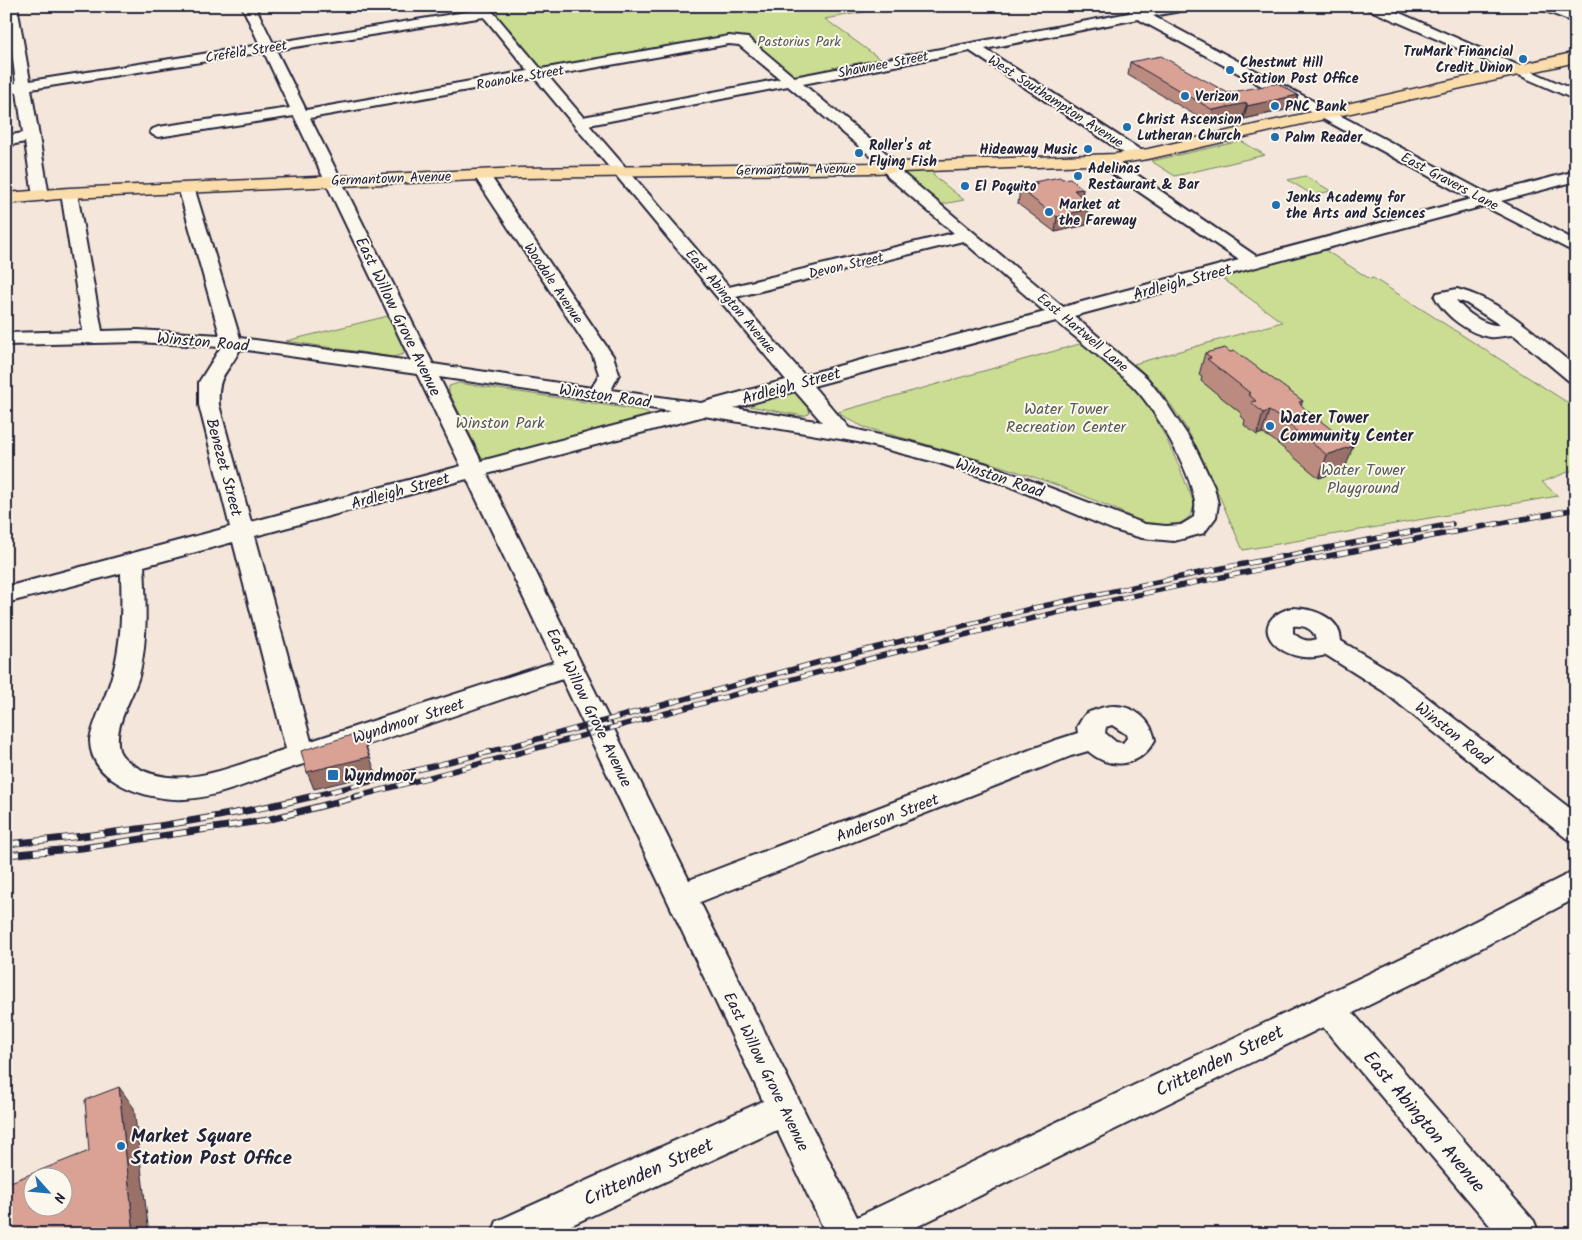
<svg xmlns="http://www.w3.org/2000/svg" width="1582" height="1240" font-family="Kalam,sans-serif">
  <rect width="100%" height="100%" fill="#f4e6da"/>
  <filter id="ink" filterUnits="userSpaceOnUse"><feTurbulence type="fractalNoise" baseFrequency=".02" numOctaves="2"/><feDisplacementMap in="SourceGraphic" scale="10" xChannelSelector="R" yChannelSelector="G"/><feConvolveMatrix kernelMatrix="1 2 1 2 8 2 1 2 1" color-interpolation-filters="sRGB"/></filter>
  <g filter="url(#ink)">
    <path fill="#cadd92" stroke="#768066" d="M 487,6 L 897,6 L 825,19 L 883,61 L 800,78 L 791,77 L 747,41 L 540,69 Z
      M 1241,141 L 1265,155 L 1175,176 L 1151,161 Z
      M 932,171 L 934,176 L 964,200 L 938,205 L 903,175 L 907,172 Z
      M 1305,176 L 1331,191 L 1313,195 L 1288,180 Z
      M 1322,248 L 1370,279 L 1373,278 L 1576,408 L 1576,469 L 1542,482 L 1558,496 L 1243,550 C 1213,485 1190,412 1134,364 L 1282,322 L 1219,276 Z
      M 388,316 L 404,350 L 404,354 L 393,357 L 286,341 Z
      M 1083,343 C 1100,357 1119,371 1133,387 C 1162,421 1177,462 1194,503 C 1193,523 1174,527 1158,525 C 1143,524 1128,515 1115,509 C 1094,500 1073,491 1051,483 C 990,461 927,445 864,427 L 847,419 L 838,412 Z
      M 459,383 L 645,411 L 650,414 L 645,419 L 486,460 L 481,457 L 449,392 L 449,386 Z
      M 790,391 L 795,393 L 810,410 L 809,414 L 803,416 L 749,406 L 749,403 Z"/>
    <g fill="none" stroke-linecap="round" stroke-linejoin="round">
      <g stroke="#22223b" stroke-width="4">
        <path id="minor" d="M 6,6 L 17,6 L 30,81 L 260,45 L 242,6 L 255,6 L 273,43 L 478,10 L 475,6 L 488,6 L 541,69 L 729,36 L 748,38 L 794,77 L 1129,13 L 1130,9 L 1135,8 L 1142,11 L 1164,6 L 1192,6 L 1191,9 L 1153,16 L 1488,194 L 1576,171 L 1576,181 L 1501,201 L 1576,241 L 1576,253 L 1484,206 L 1074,316 L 1147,378 L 1167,404 L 1195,447 L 1214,487 L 1218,504 L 1216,517 L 1204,533 L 1174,541 L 1142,538 L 1114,530 L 1004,484 L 939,463 L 858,442 L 704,416 L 487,474 L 689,880 L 1053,741 L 1078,733 L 1077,727 C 1080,723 1082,717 1086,714 C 1090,711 1096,710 1101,708 C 1125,701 1150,714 1155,740 C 1140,767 1111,771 1088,751 L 1071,756 L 700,902 L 857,1217 L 1406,956 L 1576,870 L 1576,898 L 1428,976 L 1353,1013 L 1534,1221 L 1539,1234 L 1497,1234 L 1323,1027 L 902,1234 L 826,1234 L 777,1130 L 552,1234 L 492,1234 L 497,1221 L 763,1101 L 562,679 C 474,708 385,741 297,766 C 261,777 223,797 185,799 C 149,801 89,783 90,739 C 95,717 106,698 112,676 C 122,643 122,607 121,573 L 6,603 L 6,587 L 230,527 L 199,405 L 199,382 L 221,347 L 138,342 L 6,345 L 6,333 L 83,331 L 61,193 L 63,189 L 75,189 L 77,193 L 102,331 L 138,330 L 220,335 L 178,187 L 180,184 L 192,184 L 194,187 L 240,338 L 411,361 L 294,116 L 158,137 L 153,135 L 150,132 L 153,129 L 158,127 L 290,108 L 264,52 L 31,89 L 49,196 L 47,200 L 35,200 L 33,196 L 25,142 L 6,146 L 6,136 L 23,133 L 17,92 L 6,93 L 6,85 L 16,83 ZM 484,17 L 528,71 L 306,110 L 276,50 ZM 1138,19 L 1471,199 L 1256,256 L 1111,157 L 1099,157 L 1097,160 L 1113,174 L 1239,260 L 1063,307 L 900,171 L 892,158 L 803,84 L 970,51 L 1133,159 L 1145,159 L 1147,156 L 1145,153 L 985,49 ZM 729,44 L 739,45 L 780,79 L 583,117 L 548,76 ZM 535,78 L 786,380 L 701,403 L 611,390 L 619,374 L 613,356 L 487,171 L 475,171 L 473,174 L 593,356 L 599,374 L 592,388 L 433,364 L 310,118 ZM 788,86 L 880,164 L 888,177 L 954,233 L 729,287 L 589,125 ZM 963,241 L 1045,312 L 804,375 L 736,297 ZM 1056,321 C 1081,342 1108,363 1132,385 C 1155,408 1190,469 1195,502 C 1196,507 1194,512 1194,517 L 1181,525 L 1166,526 L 1145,524 L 987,464 L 910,442 L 849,428 L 813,386 ZM 240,349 L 417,374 L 461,466 L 251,522 L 219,405 C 217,373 228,374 240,349 ZM 439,377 L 670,411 L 481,461 ZM 795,391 L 822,422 L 734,408 ZM 467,479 L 554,662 L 311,741 L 255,536 ZM 233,542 L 286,749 C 240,763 178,795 133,765 C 125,759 118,754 118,744 C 116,721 133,697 139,676 C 148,640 146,602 144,566 ZM 1112,725 L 1126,734 L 1127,738 L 1123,743 L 1116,742 L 1105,733 L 1106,727 Z
          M 1367,6 L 1384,6 L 1576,91 L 1576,100 L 1368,9 Z
          M 1539,6 L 1557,6 L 1576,14 L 1576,23 L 1540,9 Z
          M 1457,289 C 1504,301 1538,337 1576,367 L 1576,383 L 1569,381 L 1514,335 C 1506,335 1498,338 1490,337 C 1469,334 1445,316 1435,297 L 1437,293 ZM 1456,300 L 1466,303 L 1500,325 C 1484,326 1465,312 1456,300 Z
          M 1291,608 C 1311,608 1340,616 1341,641 L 1401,677 L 1576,813 L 1576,842 L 1566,838 L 1383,691 L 1326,655 C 1282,668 1240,623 1291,608 ZM 1293,626 C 1303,625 1313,628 1316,639 C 1307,643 1300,639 1293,633 Z"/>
      </g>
      <g stroke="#22223b" stroke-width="3">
        <path id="major" d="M 1576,52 L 1576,62 L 1148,159 L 1115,164 L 873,173 L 520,178 L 69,198 L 6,204 L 6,193 L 69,188 L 520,168 L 873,163 L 1115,154 L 1148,149 Z"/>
      </g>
      <use href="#minor" fill="#fbf7ec" fill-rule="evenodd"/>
      <use href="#major" fill="#fbddab" fill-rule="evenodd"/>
      <g stroke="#22223b" stroke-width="5.5">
        <path id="rail-far1" d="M 309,797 L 505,748 L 838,657 L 1034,608 L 1223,568 L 1452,524
          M 355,797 C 587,736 817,669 1051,614 C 1225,574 1400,542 1576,509"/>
      </g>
      <g stroke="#22223b" stroke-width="7">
        <path id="rail" d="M 6,844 C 111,834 211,821 314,796
          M 6,855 L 82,848 L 267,820 L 360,796"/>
      </g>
      <use href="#rail-far1" stroke="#fbf7ec" stroke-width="4" stroke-dasharray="11" stroke-linecap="butt"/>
      <use href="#rail" stroke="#fbf7ec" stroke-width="5" stroke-dasharray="14" stroke-linecap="butt"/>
    </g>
    <path fill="#bb8b7f" stroke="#22223b" d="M 1130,62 L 1228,93 L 1280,85 L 1298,95 L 1294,108 L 1244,119 L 1243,117 L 1210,124 L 1128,75 Z
      M 1062,179 L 1083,189 L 1082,197 L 1087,208 L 1086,225 L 1055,232 L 1018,204 L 1020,189 L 1034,185 L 1034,182 Z
      M 1205,353 L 1303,401 L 1301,405 L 1345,469 L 1319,478 L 1272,439 L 1262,433 L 1257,435 L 1244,425 L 1245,420 L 1241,416 L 1242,414 L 1201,381 L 1202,377 L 1199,375 Z"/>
    <path fill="#997168" stroke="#22223b" d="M 1298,95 L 1294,108 L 1244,119 L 1247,106 Z
      M 1247,103 L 1243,117 L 1210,124 L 1213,110 Z
      M 1083,189 L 1081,204 L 1074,190 Z
      M 1088,203 L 1087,209 L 1088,209 L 1086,225 L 1055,232 L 1057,217 L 1082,204 Z
      M 1269,411 L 1262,433 L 1257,435 L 1263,413 Z
      M 1353,446 L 1345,469 L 1319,478 L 1327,455 Z
      M 361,732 L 376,774 L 314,789 L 307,772 Z
      M 119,1087 L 134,1108 L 149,1234 L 134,1234 Z"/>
    <path fill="#daa294" stroke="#22223b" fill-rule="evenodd" d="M 1161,56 L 1228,93 L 1279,83 L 1280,85 L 1298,95 L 1247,106 L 1247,103 L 1213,110 L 1130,62 Z
      M 1060,177 L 1062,179 L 1070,178 L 1083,189 L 1074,190 L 1088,203 L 1082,204 L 1088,209 L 1057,217 L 1020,189 L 1038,184 L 1034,182 Z
      M 1225,348 L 1230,352 L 1235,351 L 1303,401 L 1299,402 L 1305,409 L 1353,446 L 1327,455 L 1279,417 L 1269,411 L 1263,413 L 1251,402 L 1256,401 L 1248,394 L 1250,393 L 1207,359 L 1211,358 L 1205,353 Z
      M 361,732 L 369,757 L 307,772 L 301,751 Z
      M 119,1087 L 134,1234 L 10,1234 L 8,1183 L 89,1151 L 85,1100 ZM 32,1178 L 62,1178 L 62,1208 L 32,1208 Z"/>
  </g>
  <g fill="#1f6fb2" stroke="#fbf7ec" stroke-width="2">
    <circle cx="1523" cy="59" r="5"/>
    <circle cx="1230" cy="70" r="5"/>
    <circle cx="1185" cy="96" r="5"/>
    <circle cx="1275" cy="106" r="5"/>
    <circle cx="1127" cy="127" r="5"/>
    <circle cx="1275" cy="137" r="5"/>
    <circle cx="1088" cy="149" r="5"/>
    <circle cx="859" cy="153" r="5"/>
    <circle cx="1078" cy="176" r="5"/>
    <circle cx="965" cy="186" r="5"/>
    <circle cx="1276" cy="205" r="5"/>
    <circle cx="1049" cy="212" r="5"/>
    <circle cx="1270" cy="426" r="5"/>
    <rect x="327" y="769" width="12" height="12" rx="2.5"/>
    <circle cx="121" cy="1146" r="5"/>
  </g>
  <g text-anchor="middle" stroke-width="4" stroke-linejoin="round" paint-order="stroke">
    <g font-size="14" fill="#545a55" stroke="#fbf7ec">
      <text x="799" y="46">Pastorius Park</text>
    </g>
    <g font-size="14" fill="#22223b" stroke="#fbf7ec">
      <text transform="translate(246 51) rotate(-9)" y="5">Crefeld Street</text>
      <text transform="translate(883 64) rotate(-11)" y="5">Shawnee Street</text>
      <text transform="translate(520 77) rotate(-10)" y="5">Roanoke Street</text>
      <text transform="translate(1056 101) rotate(33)" y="5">West Southampton Avenue</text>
      <text transform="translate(796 169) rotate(-1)" y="5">Germantown Avenue</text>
      <text transform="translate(391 178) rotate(-2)" y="5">Germantown Avenue</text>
      <text transform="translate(1450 181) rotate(28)" y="5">East Gravers Lane</text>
      <text transform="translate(846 265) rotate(-13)" y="5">Devon Street</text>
      <text transform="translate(554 283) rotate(56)" y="5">Woodale Avenue</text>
      <text transform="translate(731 301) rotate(50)" y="5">East Abington Avenue</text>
      <text transform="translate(1083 332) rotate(40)" y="5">East Hartwell Lane</text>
    </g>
    <g font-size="14" font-weight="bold" fill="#22223b" stroke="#fbf7ec" text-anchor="start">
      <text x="1513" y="56" text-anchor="end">TruMark Financial<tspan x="1513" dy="16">Credit Union</tspan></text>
      <text x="1240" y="67">Chestnut Hill<tspan x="1240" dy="16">Station Post Office</tspan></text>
      <text x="1195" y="101">Verizon</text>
      <text x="1285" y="111">PNC Bank</text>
      <text x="1137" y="124">Christ Ascension<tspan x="1137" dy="16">Lutheran Church</tspan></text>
      <text x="1285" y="142">Palm Reader</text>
      <text x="869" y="150">Roller's at<tspan x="869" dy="16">Flying Fish</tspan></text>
      <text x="1078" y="154" text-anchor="end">Hideaway Music</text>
      <text x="1088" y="173">Adelinas<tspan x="1088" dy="16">Restaurant &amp; Bar</tspan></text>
      <text x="975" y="191">El Poquito</text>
      <text x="1286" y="202">Jenks Academy for<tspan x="1286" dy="16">the Arts and Sciences</tspan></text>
      <text x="1059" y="209">Market at<tspan x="1059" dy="16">the Fareway</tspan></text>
    </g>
    <g font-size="16" fill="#22223b" stroke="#fbf7ec">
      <text transform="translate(1182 281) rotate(-15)" y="6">Ardleigh Street</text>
      <text transform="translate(399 316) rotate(64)" y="6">East Willow Grove Avenue</text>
      <text transform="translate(203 341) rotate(5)" y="6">Winston Road</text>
      <text transform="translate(791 385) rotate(-15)" y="6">Ardleigh Street</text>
      <text transform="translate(605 395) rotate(8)" y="6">Winston Road</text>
      <text transform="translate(225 467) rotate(75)" y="6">Benezet Street</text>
      <text transform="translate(1000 477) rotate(19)" y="6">Winston Road</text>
      <text transform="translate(400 490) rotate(-15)" y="6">Ardleigh Street</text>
      <text transform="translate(590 707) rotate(64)" y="6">East Willow Grove Avenue</text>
      <text transform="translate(408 720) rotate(-18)" y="6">Wyndmoor Street</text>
      <text transform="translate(1454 733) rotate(38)" y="6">Winston Road</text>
      <text transform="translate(887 817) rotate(-21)" y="6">Anderson Street</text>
      <text transform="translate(767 1071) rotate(64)" y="6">East Willow Grove Avenue</text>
    </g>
    <g font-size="16" fill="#545a55" stroke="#fbf7ec">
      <text x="1066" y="414">Water Tower<tspan x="1066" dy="18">Recreation Center</tspan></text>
      <text x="500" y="428">Winston Park</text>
      <text x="1363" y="475">Water Tower<tspan x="1363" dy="18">Playground</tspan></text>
    </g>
    <g font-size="16" font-weight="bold" fill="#22223b" stroke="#fbf7ec" text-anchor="start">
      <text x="1280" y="423">Water Tower<tspan x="1280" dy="18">Community Center</tspan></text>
      <text x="344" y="781">Wyndmoor</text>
    </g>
    <g font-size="19" fill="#22223b" stroke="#fbf7ec">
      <text transform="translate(1219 1060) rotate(-26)" y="7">Crittenden Street</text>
      <text transform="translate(1425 1121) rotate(50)" y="7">East Abington Avenue</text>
      <text transform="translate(648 1171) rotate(-24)" y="7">Crittenden Street</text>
    </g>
    <g font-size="19" font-weight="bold" fill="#22223b" stroke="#fbf7ec" text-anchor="start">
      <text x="131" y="1142">Market Square<tspan x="131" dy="22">Station Post Office</tspan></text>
    </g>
  </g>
  <rect width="1582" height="1240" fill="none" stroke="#fbf7ec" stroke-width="25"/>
  <rect x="12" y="12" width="1557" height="1215" fill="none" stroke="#22223b" stroke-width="2" filter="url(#ink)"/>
  <g transform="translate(48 1192) rotate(117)"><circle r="24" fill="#fbf7ec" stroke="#a4a2a5"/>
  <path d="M0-4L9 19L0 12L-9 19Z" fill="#1f6fb2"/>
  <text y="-8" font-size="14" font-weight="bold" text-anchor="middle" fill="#22223b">N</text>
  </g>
</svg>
